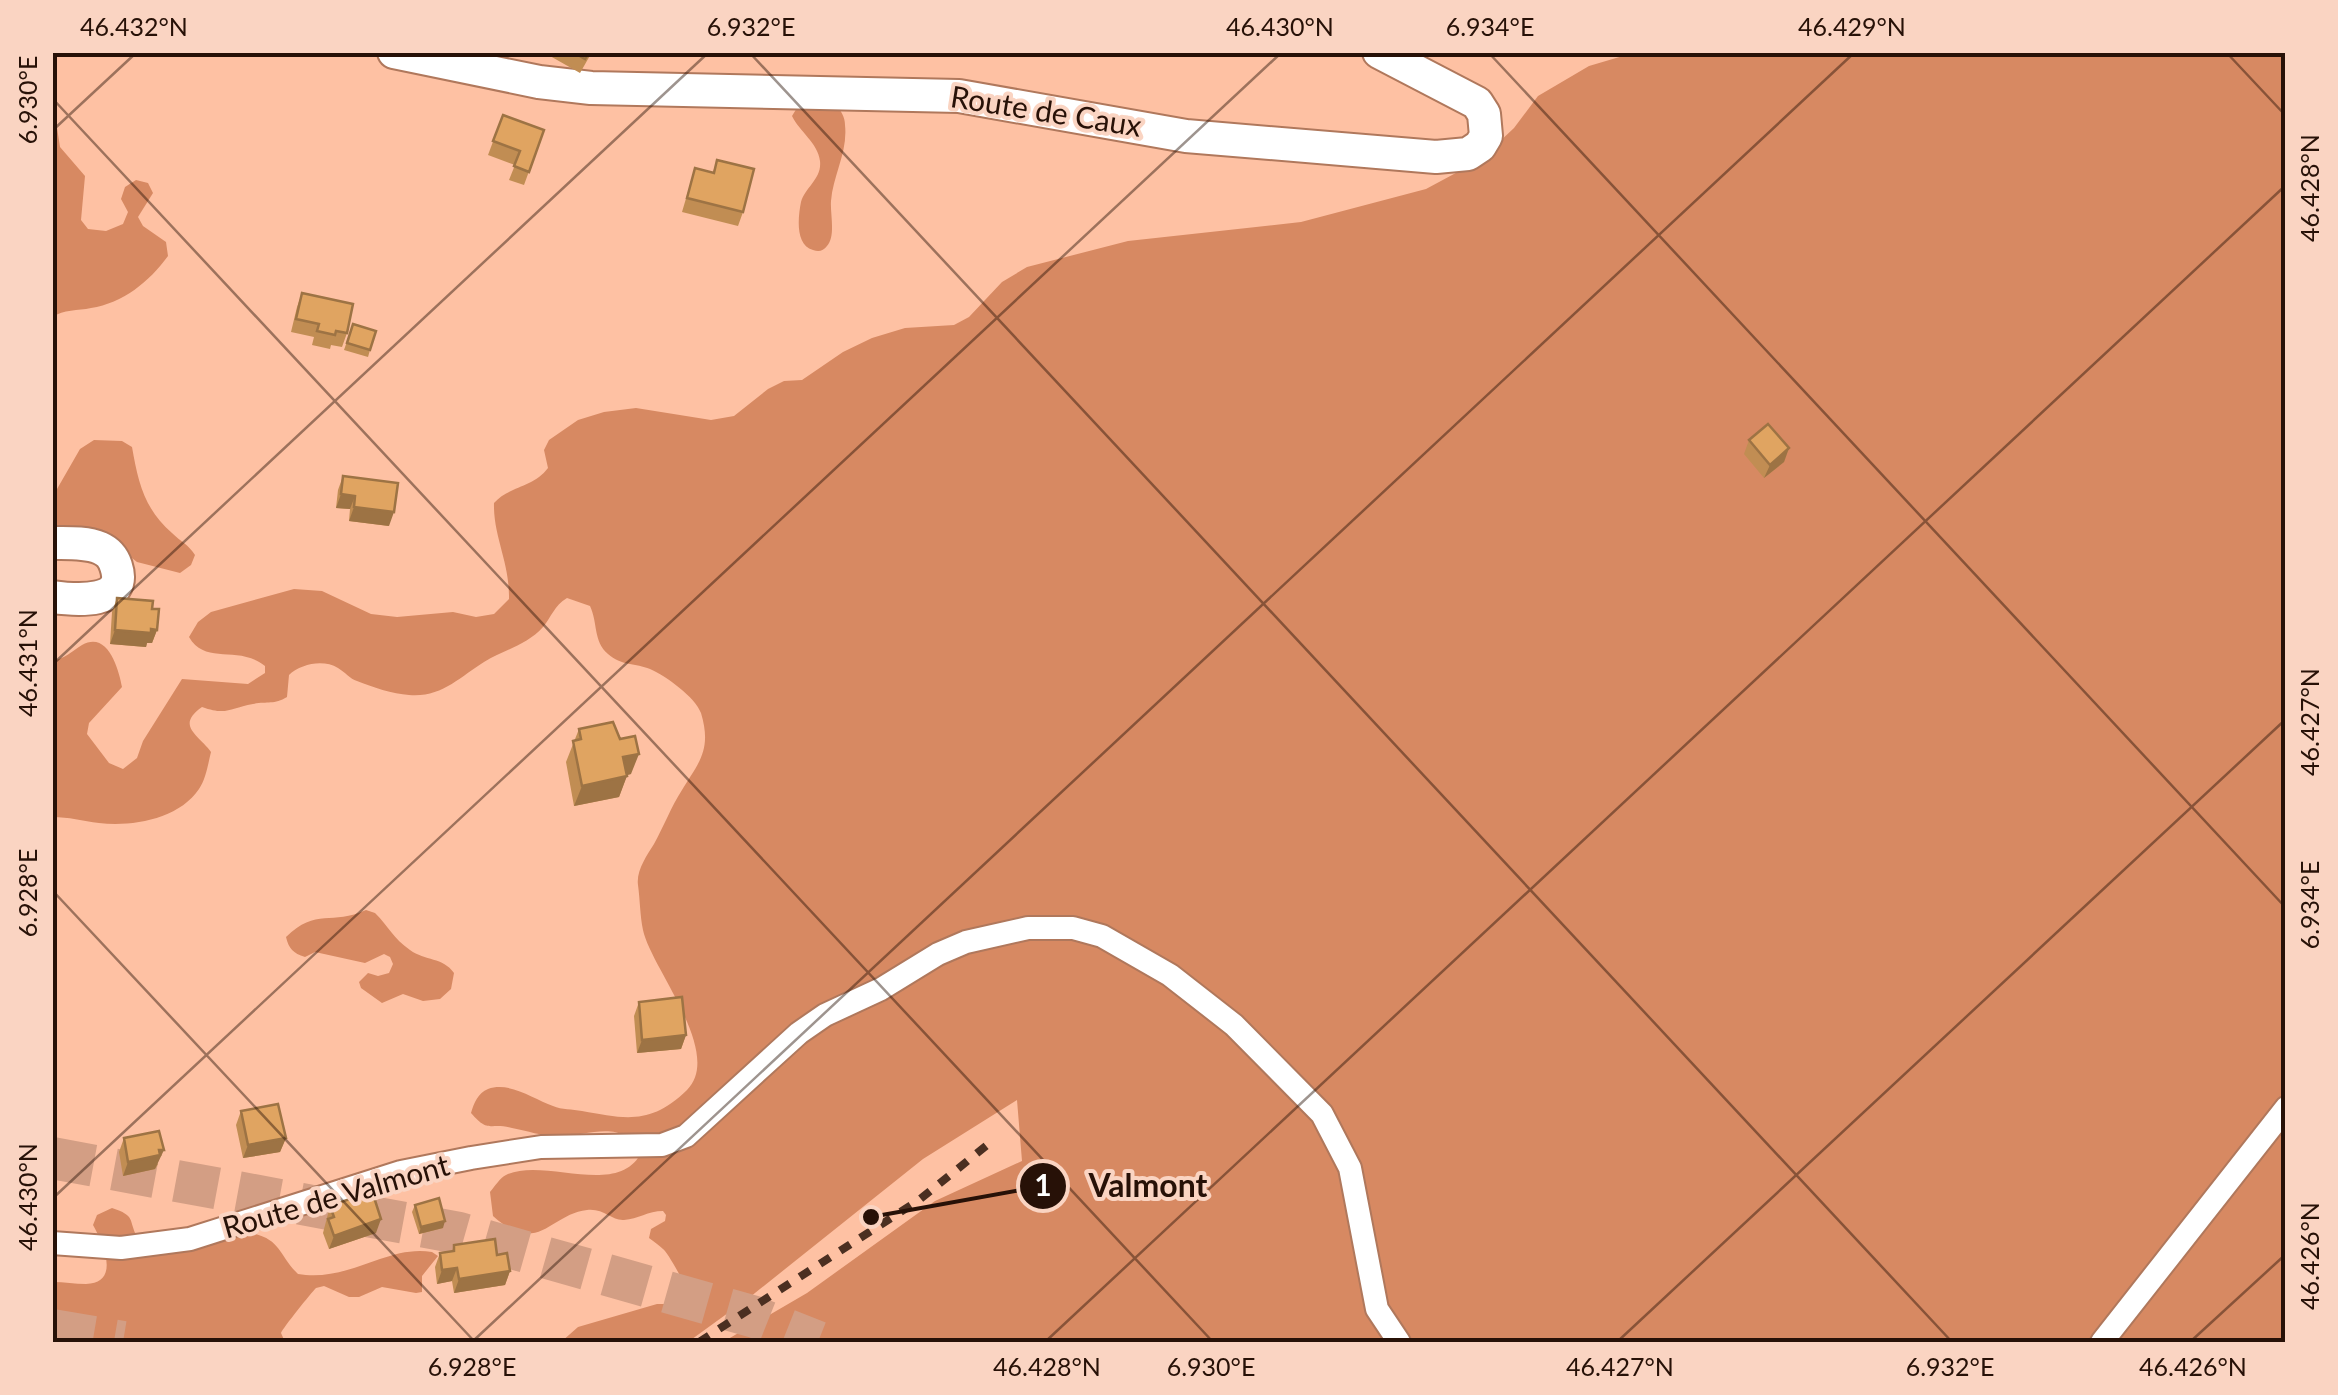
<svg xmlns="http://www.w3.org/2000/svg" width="2338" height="1395" font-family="Lato,sans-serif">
  <rect width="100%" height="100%" fill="#fec1a3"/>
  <path fill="#d78962" d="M 1633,53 L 2285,53 L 2285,1342 L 723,1342 L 807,1293 L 935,1201 L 1022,1161 L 1017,1100 L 923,1159 L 750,1297 L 688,1342 L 561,1342 L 578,1327 L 657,1304 L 670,1304 L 684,1317 L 693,1316 L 697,1310 C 694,1301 669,1253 663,1249 C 659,1245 654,1242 649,1238 L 651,1229 L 665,1221 L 666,1215 L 663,1211 C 648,1211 638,1219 624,1220 C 612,1221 604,1208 587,1210 C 550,1214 538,1257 493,1216 L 490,1192 C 495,1186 500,1178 506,1175 C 543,1157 615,1197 640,1155 C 625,1117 590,1136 558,1136 C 541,1136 528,1131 512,1128 C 490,1122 489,1134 471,1113 C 474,1103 478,1093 488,1089 C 509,1081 534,1099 553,1106 C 562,1110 572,1109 582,1111 C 626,1119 651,1125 687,1090 C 724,1053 651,968 643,930 C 640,916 640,899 638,885 C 636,871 647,855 654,844 C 664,826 671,807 682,790 C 699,762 712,750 701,713 C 695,697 666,676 650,669 C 636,663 621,666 608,654 C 593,641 598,623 590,606 L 567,598 C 554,606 552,616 543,627 C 527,645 504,650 484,662 C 460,677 441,698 409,695 C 393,694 372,687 357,681 C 350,679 345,672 338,668 C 323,659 301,664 289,675 L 287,697 C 274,705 267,701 253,704 C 230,708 227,716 202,707 C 175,726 199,735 211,752 C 208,764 206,779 199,789 C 179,819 132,827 99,823 C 83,821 68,817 53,817 L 52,661 C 66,658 71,652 82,645 C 108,630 119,670 122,687 L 89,723 L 87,734 L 109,763 L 123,769 L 137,758 L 143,741 L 182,679 L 248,684 L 265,673 L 265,666 C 237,644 206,666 189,637 L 198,622 L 211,612 L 294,589 L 322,591 L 371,614 L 397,617 L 453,612 L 476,617 L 494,614 L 509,599 C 510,563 493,536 494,503 C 509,486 533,488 548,468 L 544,450 L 549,440 L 578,420 L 604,412 L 636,408 L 711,420 L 734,416 L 768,389 L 784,381 L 802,380 L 843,352 L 872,338 L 905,328 L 954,325 L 969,317 L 1002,282 L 1027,267 L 1128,241 L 1301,222 L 1426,189 L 1480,160 L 1514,128 L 1538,96 L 1589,66 Z
    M 53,102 L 60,147 L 85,176 L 81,220 L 88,229 L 106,231 L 123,224 L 128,212 L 121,199 L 125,187 L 136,180 L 148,183 L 153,193 L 138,217 L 143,226 L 166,242 L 168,256 C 149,282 123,303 91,308 C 78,311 63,309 53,317 Z
    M 800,103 L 836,105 C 841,111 845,117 845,125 C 848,152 833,175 831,201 C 830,214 836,236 827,246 C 823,251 819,252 813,250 C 795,245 798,217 801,202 C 805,187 822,179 820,161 C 818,143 799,131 792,116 Z
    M 94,440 L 122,441 L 132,447 C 138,481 144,509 172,533 C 181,542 188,544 195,555 L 191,565 L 180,573 L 137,562 L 123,551 L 53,533 L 53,496 L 80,449 Z
    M 366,910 L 375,913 C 389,927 393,938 410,950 C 425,961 443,957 454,973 L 451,989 L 440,999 L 423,1001 L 403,994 L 382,1003 L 361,988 L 359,982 L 368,973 L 378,976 L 389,973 L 393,964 L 390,957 L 384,954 L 365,963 L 315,952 L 305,957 C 293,953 289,949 286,937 C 316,907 332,926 366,910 Z
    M 112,1208 C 136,1216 128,1219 137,1237 L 248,1232 C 282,1239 277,1253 298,1274 C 348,1283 388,1244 432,1252 L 438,1256 L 422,1276 L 422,1292 L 416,1293 L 382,1287 L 359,1297 L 349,1297 L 324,1286 L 316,1288 C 311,1293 283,1328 281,1333 L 285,1342 L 53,1342 L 53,1282 C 64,1282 75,1284 86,1284 C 122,1283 102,1241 93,1225 L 97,1215 Z"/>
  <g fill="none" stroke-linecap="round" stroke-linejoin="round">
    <path stroke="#d39e84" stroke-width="42" stroke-dasharray="42 21" stroke-linecap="butt" d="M 52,1158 L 459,1233 L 755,1317 L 818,1342
      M 52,1330 L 123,1342"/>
    <g stroke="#b0785c" stroke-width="26">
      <path id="street" d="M 52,1243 L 121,1248 L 190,1239 L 401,1172 L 471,1158 L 541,1147 L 662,1145 L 686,1136 L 799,1033 L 825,1015 L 881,989 L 938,954 L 966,942 L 1028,928 L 1073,928 L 1102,936 L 1170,975 L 1234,1025 L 1322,1114 L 1350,1168 L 1377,1309 L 1399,1342
        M 2102,1342 L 2286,1108"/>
    </g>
    <g stroke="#b0785c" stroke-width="36">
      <path id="secondary" d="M 394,52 L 539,82 L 591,88 L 959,96 L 1186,136 L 1436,157 L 1468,154 L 1480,146 L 1486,136 L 1484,114 L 1477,103 L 1379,52
        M 52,543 C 68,543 86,542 100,548 C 109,552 113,557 116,566 C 129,605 75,600 52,597"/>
    </g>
    <use href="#street" stroke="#fff" stroke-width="22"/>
    <use href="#secondary" stroke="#fff" stroke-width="32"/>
    <path stroke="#4b2f21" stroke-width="8" stroke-dasharray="12 12" stroke-linecap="butt" d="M 699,1342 L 919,1200 L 991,1142"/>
  </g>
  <path fill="#c18d53" d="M 543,52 L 592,52 L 580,73 Z
    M 503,115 L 544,130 L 524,185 L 509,180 L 515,165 L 488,155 Z
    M 717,160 L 743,212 L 738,226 L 682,212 L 695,168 L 713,172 Z
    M 302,293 L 347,333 L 342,347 L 331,345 L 330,349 L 312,345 L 314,337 L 291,332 L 297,307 Z
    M 353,324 L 370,350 L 368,357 L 344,350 Z
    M 1749,440 L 1789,448 L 1784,462 L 1764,478 L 1744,454 Z
    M 343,476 L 389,526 L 349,521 L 350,509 L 336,508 L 338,490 Z
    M 117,598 L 152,609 L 157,630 L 152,643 L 147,643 L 146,647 L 110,644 L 112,612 Z
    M 579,729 L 631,774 L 627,775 L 619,797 L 574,806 L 566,762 Z
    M 639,1002 L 686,1035 L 681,1049 L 637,1053 L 634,1016 Z
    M 241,1111 L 286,1138 L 280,1152 L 243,1158 L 236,1125 Z
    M 124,1138 L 158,1164 L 155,1169 L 123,1176 L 119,1152 Z
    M 415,1205 L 443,1228 L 419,1234 L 412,1212 Z
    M 330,1206 L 376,1233 L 329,1249 L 323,1233 Z
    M 454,1245 L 497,1255 L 510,1271 L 505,1285 L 454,1293 L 452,1281 L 437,1284 L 435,1267 L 440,1253 L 452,1251 Z"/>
  <path fill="#9d7344" d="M 1789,448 L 1784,462 L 1764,478 L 1770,465 Z
    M 341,494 L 355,496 L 350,509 L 336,508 Z
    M 354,507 L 394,512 L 389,526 L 349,521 Z
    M 115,630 L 151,629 L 157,630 L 152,643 L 147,643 L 146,647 L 110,644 Z
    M 639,754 L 631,774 L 616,778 L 623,757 Z
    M 627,776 L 619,797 L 574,806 L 582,786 Z
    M 686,1035 L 681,1049 L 637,1053 L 642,1040 Z
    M 286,1138 L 280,1152 L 243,1158 L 248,1145 Z
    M 159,1150 L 164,1150 L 155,1169 L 123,1176 L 128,1162 Z
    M 381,1219 L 376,1233 L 329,1249 L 334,1236 Z
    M 445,1221 L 443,1228 L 419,1234 L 421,1227 Z
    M 457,1268 L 452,1281 L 437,1284 L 442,1270 Z
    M 510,1271 L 505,1285 L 454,1293 L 459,1279 Z"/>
  <path fill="#e0a461" stroke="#9d7344" stroke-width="2.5" d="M 573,52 L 589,52 L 585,59 Z
    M 503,115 L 544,130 L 529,172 L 514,166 L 520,151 L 493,141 Z
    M 717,160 L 754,169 L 743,212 L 687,198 L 695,168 L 714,173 Z
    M 302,293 L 353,304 L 347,333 L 336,331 L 335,335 L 317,331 L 319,324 L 296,319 Z
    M 353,324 L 376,331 L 370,350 L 347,343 Z
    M 1768,424 L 1789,448 L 1770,465 L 1749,440 Z
    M 343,476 L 398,483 L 394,512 L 354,507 L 355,496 L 341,494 Z
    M 117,598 L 153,601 L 152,609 L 159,609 L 157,630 L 151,629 L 151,633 L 115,630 Z
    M 613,722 L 620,739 L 635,736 L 639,754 L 623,757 L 627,776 L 582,786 L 573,741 L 581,739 L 579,729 Z
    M 682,997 L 686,1035 L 642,1040 L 639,1002 Z
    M 278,1104 L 286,1138 L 248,1145 L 241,1111 Z
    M 159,1131 L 164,1150 L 159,1150 L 160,1155 L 128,1162 L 124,1138 Z
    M 372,1191 L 381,1219 L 334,1236 L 328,1219 L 334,1217 L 330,1206 Z
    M 439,1198 L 445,1221 L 421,1227 L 415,1205 Z
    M 495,1239 L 497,1255 L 507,1253 L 510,1271 L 459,1279 L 457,1268 L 442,1270 L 440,1253 L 454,1251 L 454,1245 Z"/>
  <path fill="none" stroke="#271107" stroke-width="2.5" stroke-opacity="0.45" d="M 749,52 L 1952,1342M 1488,52 L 2286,908M 2226,52 L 2286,116M 52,98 L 1213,1342M 52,131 L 137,52M 52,665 L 709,52M 52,890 L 475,1342M 52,1199 L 1282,52M 472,1342 L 1855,52M 1045,1342 L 2286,185M 1617,1342 L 2286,719M 2190,1342 L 2286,1254"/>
  <g text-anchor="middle" stroke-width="8" stroke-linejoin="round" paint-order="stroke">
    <g font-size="30" fill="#271107" stroke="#fad4c2">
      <text transform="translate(1046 112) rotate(9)" y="10">Route de Caux</text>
      <text transform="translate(336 1197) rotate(-16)" y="10">Route de Valmont</text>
    </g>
  </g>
  <path fill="none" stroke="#271107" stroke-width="4" d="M871 1217L1043 1186"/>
  <g fill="#271107" stroke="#fad4c2" stroke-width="4">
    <circle cx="871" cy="1217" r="10"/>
    <circle cx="1043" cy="1186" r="25"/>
  </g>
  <g font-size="30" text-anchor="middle" font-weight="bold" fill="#fff">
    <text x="1043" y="1196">1</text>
  </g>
  <g font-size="32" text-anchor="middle" font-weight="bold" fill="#271107" stroke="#fad4c2" stroke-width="8" stroke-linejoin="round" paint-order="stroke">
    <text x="1148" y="1197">Valmont</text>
  </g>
  <rect width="2338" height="1395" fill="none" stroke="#fad4c2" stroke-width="110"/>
  <rect x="55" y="55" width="2228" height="1285" fill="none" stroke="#271107" stroke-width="4"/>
  <g font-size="25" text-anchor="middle" fill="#271107">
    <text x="134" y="36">46.432°N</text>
    <text x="751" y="36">6.932°E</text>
    <text x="1280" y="36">46.430°N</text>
    <text x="1490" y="36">6.934°E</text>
    <text x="1852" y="36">46.429°N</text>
    <text transform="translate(28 100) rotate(-90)" y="9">6.930°E</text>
    <text transform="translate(2310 188) rotate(-90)" y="9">46.428°N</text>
    <text transform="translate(28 663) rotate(-90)" y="9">46.431°N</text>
    <text transform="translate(2310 722) rotate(-90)" y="9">46.427°N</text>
    <text transform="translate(28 893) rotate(-90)" y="9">6.928°E</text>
    <text transform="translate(2310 905) rotate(-90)" y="9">6.934°E</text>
    <text transform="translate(28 1197) rotate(-90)" y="9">46.430°N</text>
    <text transform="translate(2310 1256) rotate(-90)" y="9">46.426°N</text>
    <text x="472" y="1376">6.928°E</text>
    <text x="1047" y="1376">46.428°N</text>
    <text x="1211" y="1376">6.930°E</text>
    <text x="1620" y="1376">46.427°N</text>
    <text x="1950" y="1376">6.932°E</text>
    <text x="2193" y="1376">46.426°N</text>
  </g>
</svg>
